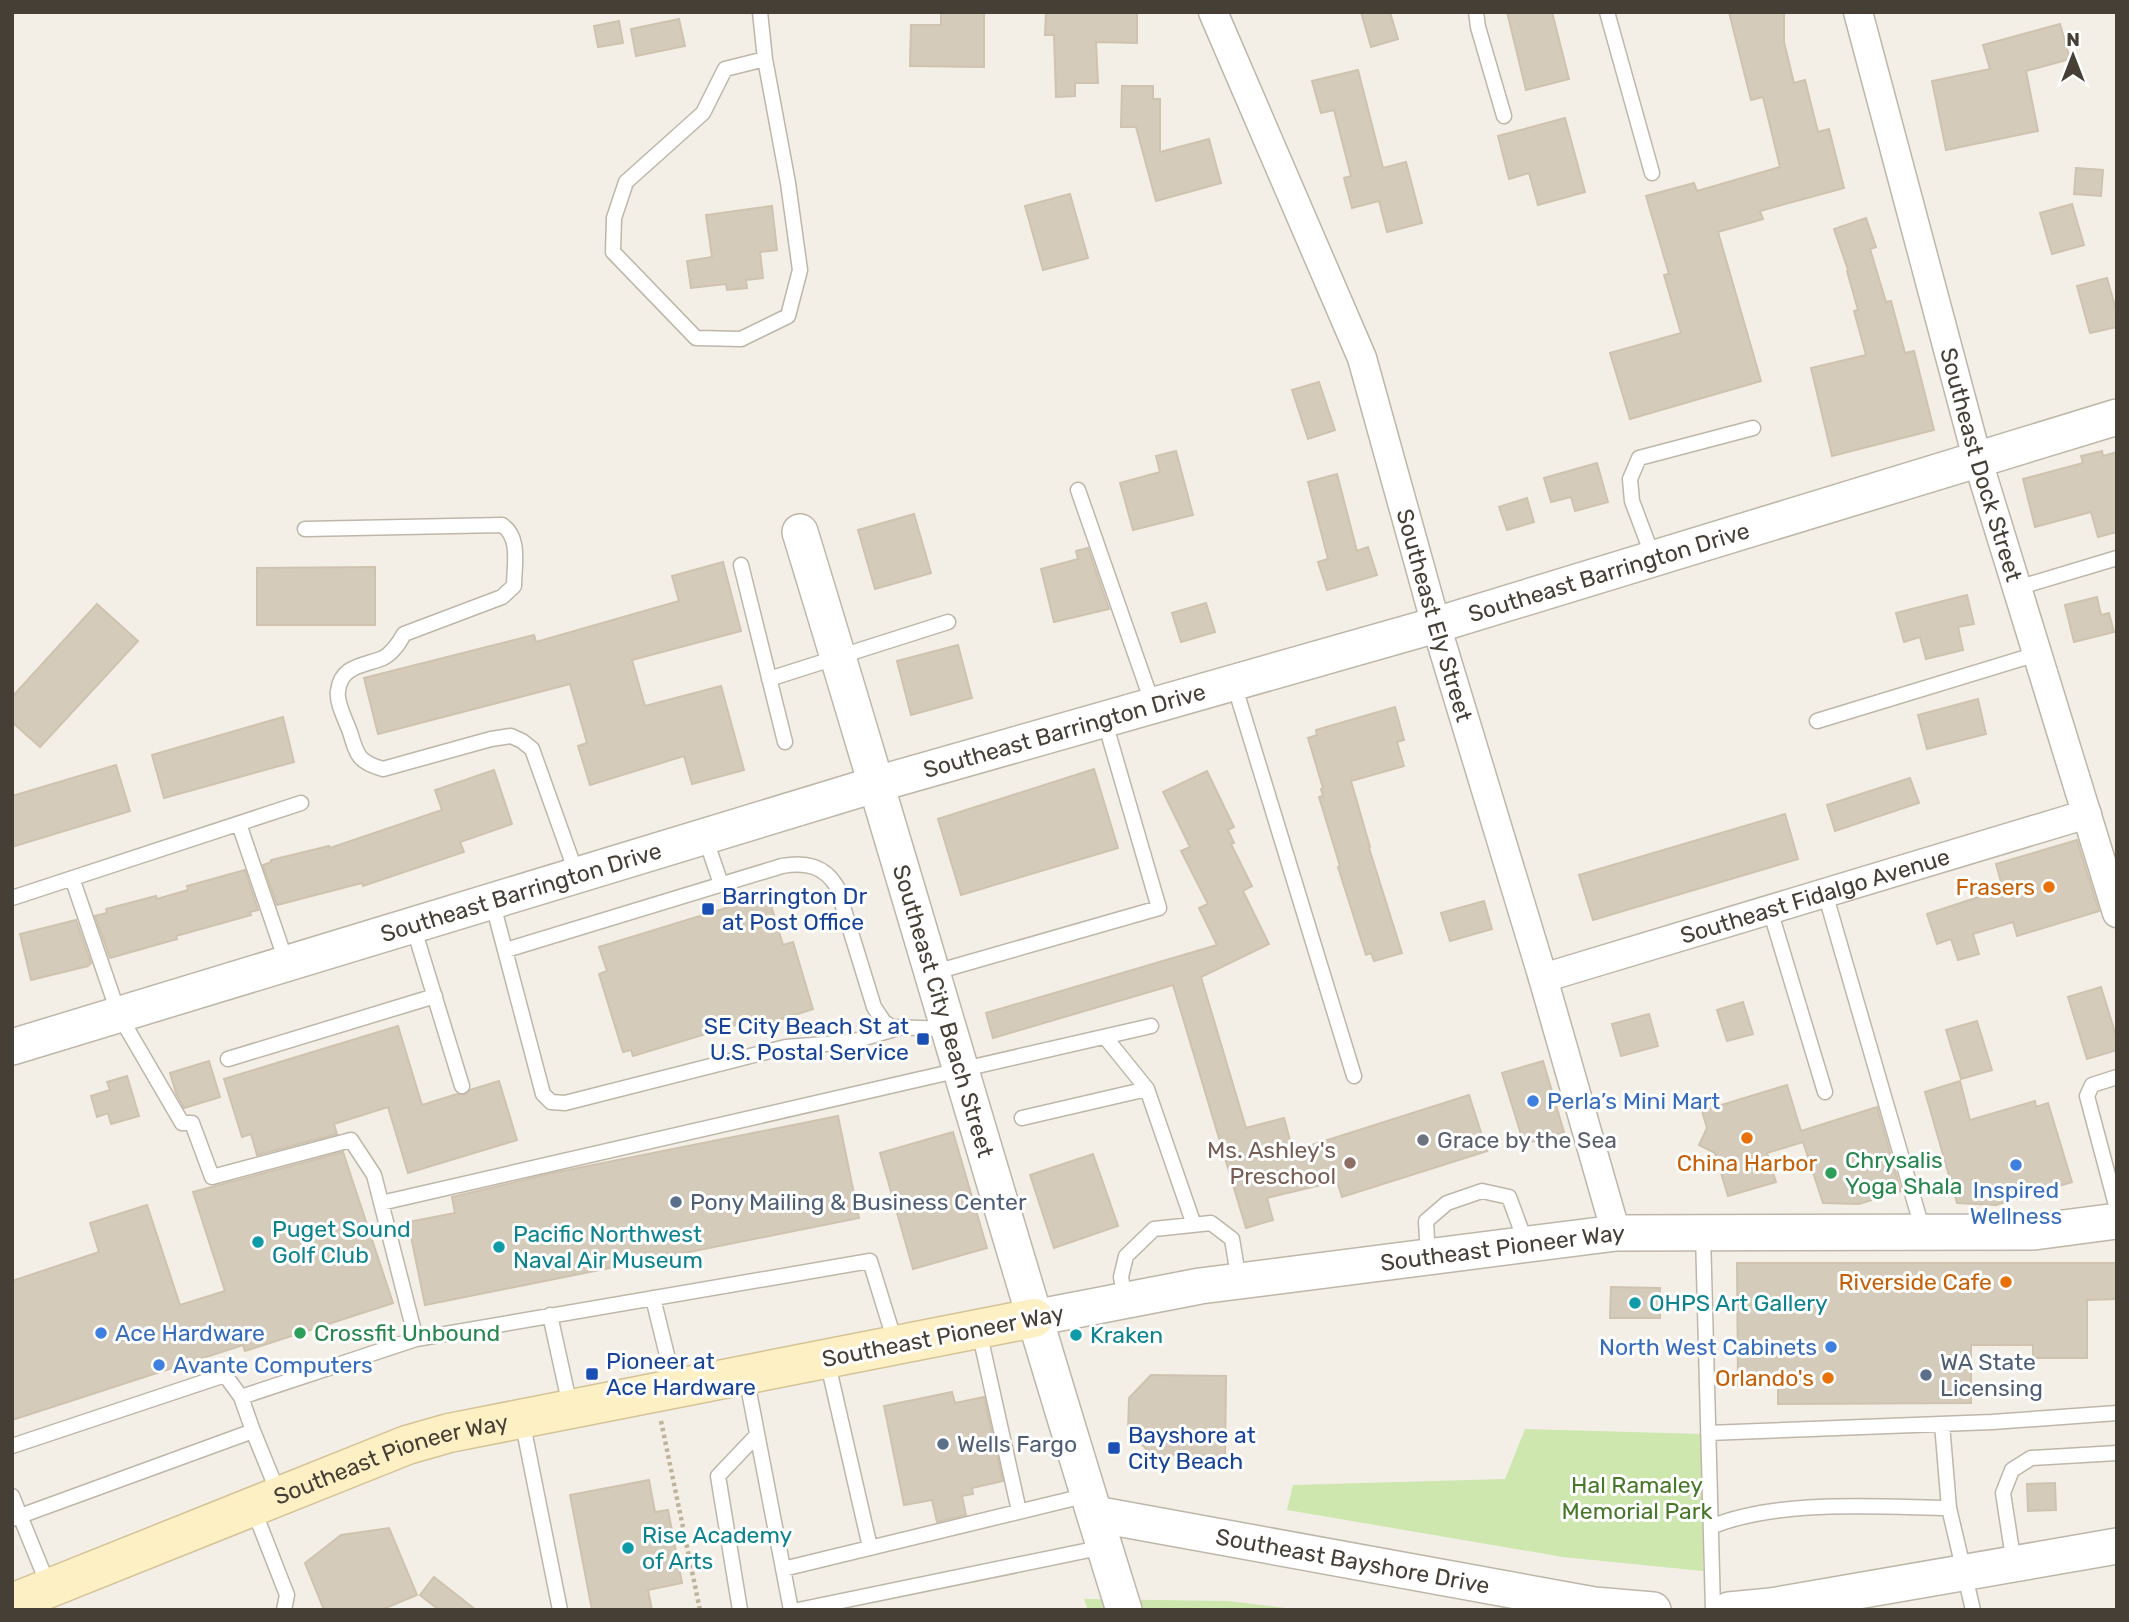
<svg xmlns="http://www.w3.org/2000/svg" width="2129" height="1622" font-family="Rubik,sans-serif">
  <rect width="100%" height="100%" fill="#f3efe6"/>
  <path fill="#cee7af" d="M 1525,1429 L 1703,1434 L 1703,1571 L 1563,1557 L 1287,1510 L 1293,1485 L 1505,1479 Z
    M 1084,1599 L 1228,1601 L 1302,1610 L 1088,1610 Z"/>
  <path fill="#d5cbbb" stroke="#cfc3af" stroke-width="2" d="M 941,12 L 984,12 L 984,67 L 910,66 L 911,25 L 941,25 Z
    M 1046,12 L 1137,12 L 1137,43 L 1096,42 L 1098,83 L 1075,83 L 1075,96 L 1056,97 L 1054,35 L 1045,35 Z
    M 1361,12 L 1390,12 L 1398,39 L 1371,47 Z
    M 1507,12 L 1552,12 L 1569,79 L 1526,90 Z
    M 1729,12 L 1784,12 L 1784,42 L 1794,83 L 1805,80 L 1818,132 L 1829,129 L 1844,188 L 1760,211 L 1763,219 L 1718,232 L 1761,381 L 1630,419 L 1610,353 L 1681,333 L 1664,275 L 1669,274 L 1646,196 L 1694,183 L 1697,191 L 1780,167 L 1763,97 L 1751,100 Z
    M 679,19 L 685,46 L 636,56 L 631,29 Z
    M 619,21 L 623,43 L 598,47 L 594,26 Z
    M 2060,24 L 2070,59 L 2026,71 L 2038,131 L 1946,150 L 1932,81 L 1990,69 L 1983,45 Z
    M 1358,70 L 1383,168 L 1406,162 L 1422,223 L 1387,232 L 1379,201 L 1352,208 L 1344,178 L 1351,176 L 1334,110 L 1321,113 L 1312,81 Z
    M 1122,86 L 1153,86 L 1153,99 L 1160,99 L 1160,152 L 1209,139 L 1221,183 L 1156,201 L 1136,127 L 1121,127 Z
    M 1565,118 L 1585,192 L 1538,205 L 1529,173 L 1509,179 L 1498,136 Z
    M 2076,168 L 2103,170 L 2101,196 L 2074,194 Z
    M 1070,194 L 1088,258 L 1043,270 L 1025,206 Z
    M 2072,204 L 2084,245 L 2052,254 L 2040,213 Z
    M 772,206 L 777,250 L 760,252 L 763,278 L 746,280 L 747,288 L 727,290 L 726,284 L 691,288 L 687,261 L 712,257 L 706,215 Z
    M 1866,218 L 1876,247 L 1870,249 L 1886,302 L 1891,301 L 1905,353 L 1914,351 L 1934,430 L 1832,456 L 1811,368 L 1866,355 L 1854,311 L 1858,310 L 1847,271 L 1848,270 L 1834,229 Z
    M 2107,278 L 2117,313 L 2117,327 L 2090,333 L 2077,286 Z
    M 1319,382 L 1335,430 L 1308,439 L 1292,390 Z
    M 1176,451 L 1193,515 L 1133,530 L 1120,483 L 1160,472 L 1156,456 Z
    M 2102,451 L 2103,456 L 2117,452 L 2117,532 L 2098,537 L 2091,512 L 2035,527 L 2023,479 L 2083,463 L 2081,456 Z
    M 1597,463 L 1608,502 L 1575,511 L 1571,497 L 1551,502 L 1544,478 Z
    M 1337,474 L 1357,551 L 1368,547 L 1377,575 L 1327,590 L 1318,562 L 1328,559 L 1308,482 Z
    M 1527,498 L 1534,522 L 1507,530 L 1499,507 Z
    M 914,514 L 931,573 L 875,589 L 858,530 Z
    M 1088,548 L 1109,609 L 1054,622 L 1041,569 L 1078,559 L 1076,551 Z
    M 723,562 L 741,631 L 632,660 L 645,706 L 721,686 L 744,770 L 692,784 L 684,756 L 590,785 L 578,746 L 587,743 L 570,684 L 378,734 L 364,678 L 534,635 L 536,642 L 679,601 L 672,576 Z
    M 375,567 L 375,625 L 257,625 L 257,568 Z
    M 1967,595 L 1974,624 L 1958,627 L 1963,650 L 1926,659 L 1920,637 L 1904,642 L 1896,613 Z
    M 2097,597 L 2101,615 L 2109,613 L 2114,632 L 2074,642 L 2065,605 Z
    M 1206,603 L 1215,632 L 1181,642 L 1172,613 Z
    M 97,604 L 138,641 L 40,747 L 12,722 L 12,697 Z
    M 958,645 L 972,698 L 911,715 L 897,661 Z
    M 1978,699 L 1986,734 L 1927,749 L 1918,715 Z
    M 1395,707 L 1404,740 L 1397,742 L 1404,766 L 1351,781 L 1370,847 L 1369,848 L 1402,953 L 1374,961 L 1371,953 L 1366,955 L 1338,867 L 1340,866 L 1319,797 L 1323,796 L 1321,789 L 1323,788 L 1308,738 L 1317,735 L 1316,730 Z
    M 283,717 L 294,762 L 164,798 L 152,755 Z
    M 116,765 L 130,811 L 12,847 L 12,796 Z
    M 1094,769 L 1118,848 L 961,895 L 938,819 Z
    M 494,770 L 512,824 L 460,842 L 464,852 L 363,886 L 362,883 L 277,905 L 263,865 L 271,862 L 271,860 L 329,846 L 330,848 L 442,810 L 435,790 Z
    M 1207,771 L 1234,827 L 1228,830 L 1234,843 L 1231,844 L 1252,886 L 1243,891 L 1269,944 L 1201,977 L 1246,1128 L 1284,1118 L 1293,1151 L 1469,1095 L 1487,1151 L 1342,1197 L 1337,1181 L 1267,1198 L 1273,1220 L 1246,1228 L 1173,985 L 993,1038 L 986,1013 L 1217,945 L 1199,908 L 1208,904 L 1181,851 L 1190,847 L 1163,792 Z
    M 1910,778 L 1919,803 L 1835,831 L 1827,805 Z
    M 1785,814 L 1798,859 L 1593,920 L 1579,875 Z
    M 2077,840 L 2099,911 L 2017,936 L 2013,922 L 1973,934 L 1979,954 L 1958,960 L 1951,939 L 1937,944 L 1927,914 L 2003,889 L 1996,864 Z
    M 245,870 L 258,910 L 250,912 L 251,915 L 176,936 L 177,939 L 110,958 L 95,916 L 107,913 L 106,909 L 156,896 L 157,899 L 188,890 L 187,886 Z
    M 768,895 L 783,945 L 793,942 L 813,1009 L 764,1025 L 762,1017 L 633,1056 L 631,1050 L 623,1052 L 599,974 L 607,971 L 599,947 Z
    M 1484,901 L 1492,929 L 1450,941 L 1441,913 Z
    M 76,920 L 91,963 L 88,966 L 31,980 L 20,934 Z
    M 2101,987 L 2117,1039 L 2117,1050 L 2087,1059 L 2068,997 Z
    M 1743,1002 L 1753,1034 L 1727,1041 L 1717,1010 Z
    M 1649,1014 L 1658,1046 L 1621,1056 L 1612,1024 Z
    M 1977,1021 L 1992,1070 L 1961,1079 L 1946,1030 Z
    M 398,1026 L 422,1105 L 457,1094 L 464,1095 L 470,1090 L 499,1081 L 517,1140 L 408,1173 L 388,1107 L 334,1124 L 337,1134 L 257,1155 L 251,1134 L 242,1137 L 224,1079 Z
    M 209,1061 L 220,1097 L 184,1108 L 176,1093 L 170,1073 Z
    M 1543,1061 L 1564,1132 L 1524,1144 L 1502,1073 Z
    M 127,1076 L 139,1116 L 111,1124 L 108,1113 L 97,1117 L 91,1096 L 110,1090 L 107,1082 Z
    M 1960,1081 L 1970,1120 L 2035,1101 L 2036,1107 L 2048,1103 L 2072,1182 L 1996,1205 L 1957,1203 L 1925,1092 Z
    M 1787,1085 L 1801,1131 L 1877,1107 L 1901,1191 L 1859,1204 L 1823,1203 L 1803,1142 L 1767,1153 L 1776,1182 L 1728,1196 L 1715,1153 L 1699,1145 L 1707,1128 L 1702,1111 Z
    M 838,1116 L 859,1218 L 425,1305 L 408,1222 L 455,1213 L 452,1197 L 553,1173 Z
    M 953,1132 L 987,1248 L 913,1269 L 880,1153 Z
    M 343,1152 L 393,1303 L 245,1351 L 243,1345 L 12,1420 L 12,1281 L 99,1252 L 90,1223 L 147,1205 L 180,1305 L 225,1291 L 193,1192 Z
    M 1093,1154 L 1118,1226 L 1054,1248 L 1030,1175 Z
    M 1737,1263 L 2117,1263 L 2117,1299 L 2087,1300 L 2087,1358 L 2033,1358 L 2033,1345 L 1971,1345 L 1971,1403 L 1778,1404 L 1778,1386 L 1738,1386 Z
    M 1611,1287 L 1660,1288 L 1660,1318 L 1610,1318 Z
    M 1151,1375 L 1226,1376 L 1225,1456 L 1152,1455 L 1128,1430 L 1129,1398 Z
    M 952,1392 L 955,1403 L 984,1397 L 1003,1481 L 972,1488 L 973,1494 L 962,1496 L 966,1515 L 937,1522 L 932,1500 L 904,1505 L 884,1406 Z
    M 649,1480 L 655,1512 L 668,1510 L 682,1583 L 648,1590 L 652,1610 L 592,1610 L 570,1495 Z
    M 2055,1483 L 2056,1510 L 2028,1511 L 2027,1484 Z
    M 389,1528 L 417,1595 L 381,1610 L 324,1610 L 305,1563 L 341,1535 Z
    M 434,1577 L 476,1610 L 439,1610 L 420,1595 Z"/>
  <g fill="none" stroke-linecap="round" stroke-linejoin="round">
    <g stroke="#beb7a9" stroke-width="17">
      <path id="service" d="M 760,12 L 765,59 L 725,69 L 703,113 L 626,182 L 614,218 L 613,252 L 696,338 L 741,339 L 788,316 L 800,270 L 788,183 L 765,59
        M 1476,12 L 1478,27 L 1504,116
        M 1607,12 L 1652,173
        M 1078,490 L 1153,705
        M 305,529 L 502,525 C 521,537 514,566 514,586 L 502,597 L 404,634 C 399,643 393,653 383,658 C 364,666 341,665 338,691 C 336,702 346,721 350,732 C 357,755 358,762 383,769 L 491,739 L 511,736 L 522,741 L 532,749 L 577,875
        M 1653,557 L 1632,501 L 1630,479 L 1639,458 L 1753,428
        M 741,565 L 785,742
        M 2017,588 L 2117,558
        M 769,679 L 948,622
        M 1234,684 L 1354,1076
        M 1817,721 L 2037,654
        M 239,824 L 287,964
        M 705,837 L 721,884
        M 72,878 L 119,1015 L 182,1123 L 192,1123 L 212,1177 L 351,1140 L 374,1175 L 416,1339
        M 1825,893 L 1923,1231
        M 12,898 L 301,803
        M 492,901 L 543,1094 L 551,1102 L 565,1103 L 786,1047 L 851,1042 L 898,1028
        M 1770,910 L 1825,1092
        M 413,926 L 462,1086
        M 506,950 L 782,866 C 805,862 824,865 837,887 L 874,1007 L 884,1022 L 892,1027 L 947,1029
        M 932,973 L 1159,908 L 1104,719
        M 1105,1037 L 1147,1089 L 1194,1225
        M 228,1059 L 435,996
        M 2117,1077 L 2092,1085 L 2087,1096 L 2117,1209
        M 1022,1118 L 1147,1089
        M 381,1203 L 1151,1026
        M 1703,1234 L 1713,1610
        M 1428,1257 L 1426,1221 L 1447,1203 L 1482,1191 L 1509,1197 L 1526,1243
        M 653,1298 L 675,1388
        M 1125,1300 L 1121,1277 L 1126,1256 L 1154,1229 L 1211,1223 L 1232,1239 L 1239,1281
        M 550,1315 L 570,1406
        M 979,1331 L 1019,1511
        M 827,1360 L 870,1547
        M 746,1376 L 791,1610
        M 522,1420 L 560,1610
        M 1942,1424 L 1949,1508
        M 253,1431 L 279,1495
        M 1708,1433 L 1992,1422 L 2117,1413
        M 12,1446 L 225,1375 L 241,1397 L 416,1339 L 870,1261 L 896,1345
        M 12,1496 L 49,1587
        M 253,1508 L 287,1595 L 284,1610
        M 12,1519 L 253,1431 L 241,1397
        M 1711,1527 C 1777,1499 1877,1507 1949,1508 L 1973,1610
        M 2014,1564 L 2003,1493 L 2012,1470 L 2031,1458 L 2117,1453
        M 783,1569 L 1088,1495
        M 740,1610 L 718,1476 L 757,1435
        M 798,1610 L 1104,1547"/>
    </g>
    <g stroke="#beb7a9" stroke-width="31">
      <g id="minor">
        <path id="s1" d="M 1213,12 L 1362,358 L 1436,625 L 1543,978 L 1616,1233"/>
        <path id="s2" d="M 1858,12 L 1977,458 L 2117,913"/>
        <path id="s3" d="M 1543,978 L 2087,814"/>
      </g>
    </g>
    <g stroke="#beb7a9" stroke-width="38">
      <g id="tertiary">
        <path id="s4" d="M 800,532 C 910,891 1012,1252 1124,1610"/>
        <path id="s5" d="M 12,1047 L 877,784 L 1436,625 L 2117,417"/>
        <path id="s6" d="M 1034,1318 L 1200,1286 L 1616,1233 L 2034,1232 L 2117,1221"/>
        <path id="s7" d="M 1095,1514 L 1594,1605 L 1653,1610"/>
        <path d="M 1729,1610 L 1771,1606 L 2117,1546"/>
      </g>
    </g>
    <g stroke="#d3c396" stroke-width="41">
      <g id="secondary">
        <path id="s8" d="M 12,1603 L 407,1445 L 449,1433 L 1034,1318"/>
      </g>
    </g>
    <path stroke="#c0b39a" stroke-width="4.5" stroke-dasharray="3.5 3.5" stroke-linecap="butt" d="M 661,1421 L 700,1610"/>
    <use href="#service" stroke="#fff" stroke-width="14"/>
    <use href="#minor" stroke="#fff" stroke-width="28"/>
    <use href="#tertiary" stroke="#fff" stroke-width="35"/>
    <use href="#secondary" stroke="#fef0c5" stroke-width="38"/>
  </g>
  <g fill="#e8710a" stroke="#fff" stroke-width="2.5">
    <circle cx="2049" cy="887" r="7"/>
    <circle cx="1747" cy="1138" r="7"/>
    <circle cx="2006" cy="1282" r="7"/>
    <circle cx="1828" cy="1378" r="7"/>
  </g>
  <g fill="#1a4fb4" stroke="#fff" stroke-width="2.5">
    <rect x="701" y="902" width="14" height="14" rx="3.5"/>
    <rect x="916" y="1032" width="14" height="14" rx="3.5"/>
    <rect x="585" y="1367" width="14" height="14" rx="3.5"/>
    <rect x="1107" y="1441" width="14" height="14" rx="3.5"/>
  </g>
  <g fill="#3f7fe0" stroke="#fff" stroke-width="2.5">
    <circle cx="1533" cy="1101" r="7"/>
    <circle cx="2016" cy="1165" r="7"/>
    <circle cx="101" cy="1333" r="7"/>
    <circle cx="1831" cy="1347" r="7"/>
    <circle cx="159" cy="1365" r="7"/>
  </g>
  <circle fill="#6b7280" stroke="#fff" stroke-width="2.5" cx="1423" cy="1140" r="7"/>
  <circle fill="#8d6e63" stroke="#fff" stroke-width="2.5" cx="1350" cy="1163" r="7"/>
  <g fill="#2e9e5b" stroke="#fff" stroke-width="2.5">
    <circle cx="1831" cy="1173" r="7"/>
    <circle cx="300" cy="1333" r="7"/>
  </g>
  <g fill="#5c6f8a" stroke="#fff" stroke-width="2.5">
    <circle cx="676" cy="1202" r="7"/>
    <circle cx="1926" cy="1375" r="7"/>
    <circle cx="943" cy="1444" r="7"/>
  </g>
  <g fill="#0f9aa8" stroke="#fff" stroke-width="2.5">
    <circle cx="258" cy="1242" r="7"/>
    <circle cx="499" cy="1247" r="7"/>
    <circle cx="1635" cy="1303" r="7"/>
    <circle cx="1076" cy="1335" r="7"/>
    <circle cx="628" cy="1548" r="7"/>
  </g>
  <g text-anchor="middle" stroke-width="6" stroke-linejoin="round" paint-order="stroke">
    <g font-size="23" fill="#463f35" stroke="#fff">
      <text dy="8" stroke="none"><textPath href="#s2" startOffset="469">Southeast Dock Street</textPath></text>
      <text dy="8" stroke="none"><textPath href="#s5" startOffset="1666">Southeast Barrington Drive</textPath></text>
      <text dy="8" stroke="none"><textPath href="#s1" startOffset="644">Southeast Ely Street</textPath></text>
      <text dy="8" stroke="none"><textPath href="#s5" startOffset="1099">Southeast Barrington Drive</textPath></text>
      <text dy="8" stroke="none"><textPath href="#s5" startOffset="532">Southeast Barrington Drive</textPath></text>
      <text dy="8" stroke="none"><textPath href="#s3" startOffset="284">Southeast Fidalgo Avenue</textPath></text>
      <text dy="8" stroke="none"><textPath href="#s4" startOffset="500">Southeast City Beach Street</textPath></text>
      <text dy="8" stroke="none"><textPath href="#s6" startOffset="474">Southeast Pioneer Way</textPath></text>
      <text transform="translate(943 1336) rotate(-11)" y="8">Southeast Pioneer Way</text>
      <text dy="8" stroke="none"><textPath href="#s8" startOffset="406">Southeast Pioneer Way</textPath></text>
      <text dy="8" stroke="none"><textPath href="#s7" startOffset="262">Southeast Bayshore Drive</textPath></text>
    </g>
    <g font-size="23" fill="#c56008" stroke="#fff" text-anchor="end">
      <text x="2035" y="895">Frasers</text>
      <text x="1747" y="1171" text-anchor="middle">China Harbor</text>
      <text x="1992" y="1290">Riverside Cafe</text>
      <text x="1814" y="1386">Orlando's</text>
    </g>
    <g font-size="23" fill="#164399" stroke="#fff" text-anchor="start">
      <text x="722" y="904">Barrington Dr<tspan x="722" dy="26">at Post Office</tspan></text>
      <text x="909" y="1034" text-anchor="end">SE City Beach St at<tspan x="909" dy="26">U.S. Postal Service</tspan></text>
      <text x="606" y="1369">Pioneer at<tspan x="606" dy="26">Ace Hardware</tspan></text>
      <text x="1128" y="1443">Bayshore at<tspan x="1128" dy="26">City Beach</tspan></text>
    </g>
    <g font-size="23" fill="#366cbe" stroke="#fff" text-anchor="start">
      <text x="1547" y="1109">Perla’s Mini Mart</text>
      <text x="2016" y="1198" text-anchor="middle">Inspired<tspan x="2016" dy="26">Wellness</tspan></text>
      <text x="115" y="1341">Ace Hardware</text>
      <text x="1817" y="1355" text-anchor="end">North West Cabinets</text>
      <text x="173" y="1373">Avante Computers</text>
    </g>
    <g font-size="23" fill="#5b616d" stroke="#fff" text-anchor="start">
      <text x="1437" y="1148">Grace by the Sea</text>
    </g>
    <g font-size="23" fill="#785e54" stroke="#fff" text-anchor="end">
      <text x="1336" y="1158">Ms. Ashley's<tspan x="1336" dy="26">Preschool</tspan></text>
    </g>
    <g font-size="23" fill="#27864d" stroke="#fff" text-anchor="start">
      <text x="1845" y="1168">Chrysalis<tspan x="1845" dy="26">Yoga Shala</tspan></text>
      <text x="314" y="1341">Crossfit Unbound</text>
    </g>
    <g font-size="23" fill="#4e5e75" stroke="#fff" text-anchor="start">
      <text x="690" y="1210">Pony Mailing &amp; Business Center</text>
      <text x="1940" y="1370">WA State<tspan x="1940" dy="26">Licensing</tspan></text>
      <text x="957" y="1452">Wells Fargo</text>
    </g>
    <g font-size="23" fill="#0d838f" stroke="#fff" text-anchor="start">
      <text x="272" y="1237">Puget Sound<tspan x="272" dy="26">Golf Club</tspan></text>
      <text x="513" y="1242">Pacific Northwest<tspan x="513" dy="26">Naval Air Museum</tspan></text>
      <text x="1649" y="1311">OHPS Art Gallery</text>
      <text x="1090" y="1343">Kraken</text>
      <text x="642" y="1543">Rise Academy<tspan x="642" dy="26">of Arts</tspan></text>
    </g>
    <g font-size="23" fill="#477729" stroke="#fff">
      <text x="1637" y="1493">Hal Ramaley<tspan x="1637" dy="26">Memorial Park</tspan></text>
    </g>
  </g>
  <rect width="2129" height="1622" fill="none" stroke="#463f35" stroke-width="28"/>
  <g transform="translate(2073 56)" stroke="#ffffff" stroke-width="5" paint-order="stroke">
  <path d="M0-5L12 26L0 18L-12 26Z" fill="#463f35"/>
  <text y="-10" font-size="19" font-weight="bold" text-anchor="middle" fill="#463f35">N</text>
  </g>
</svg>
